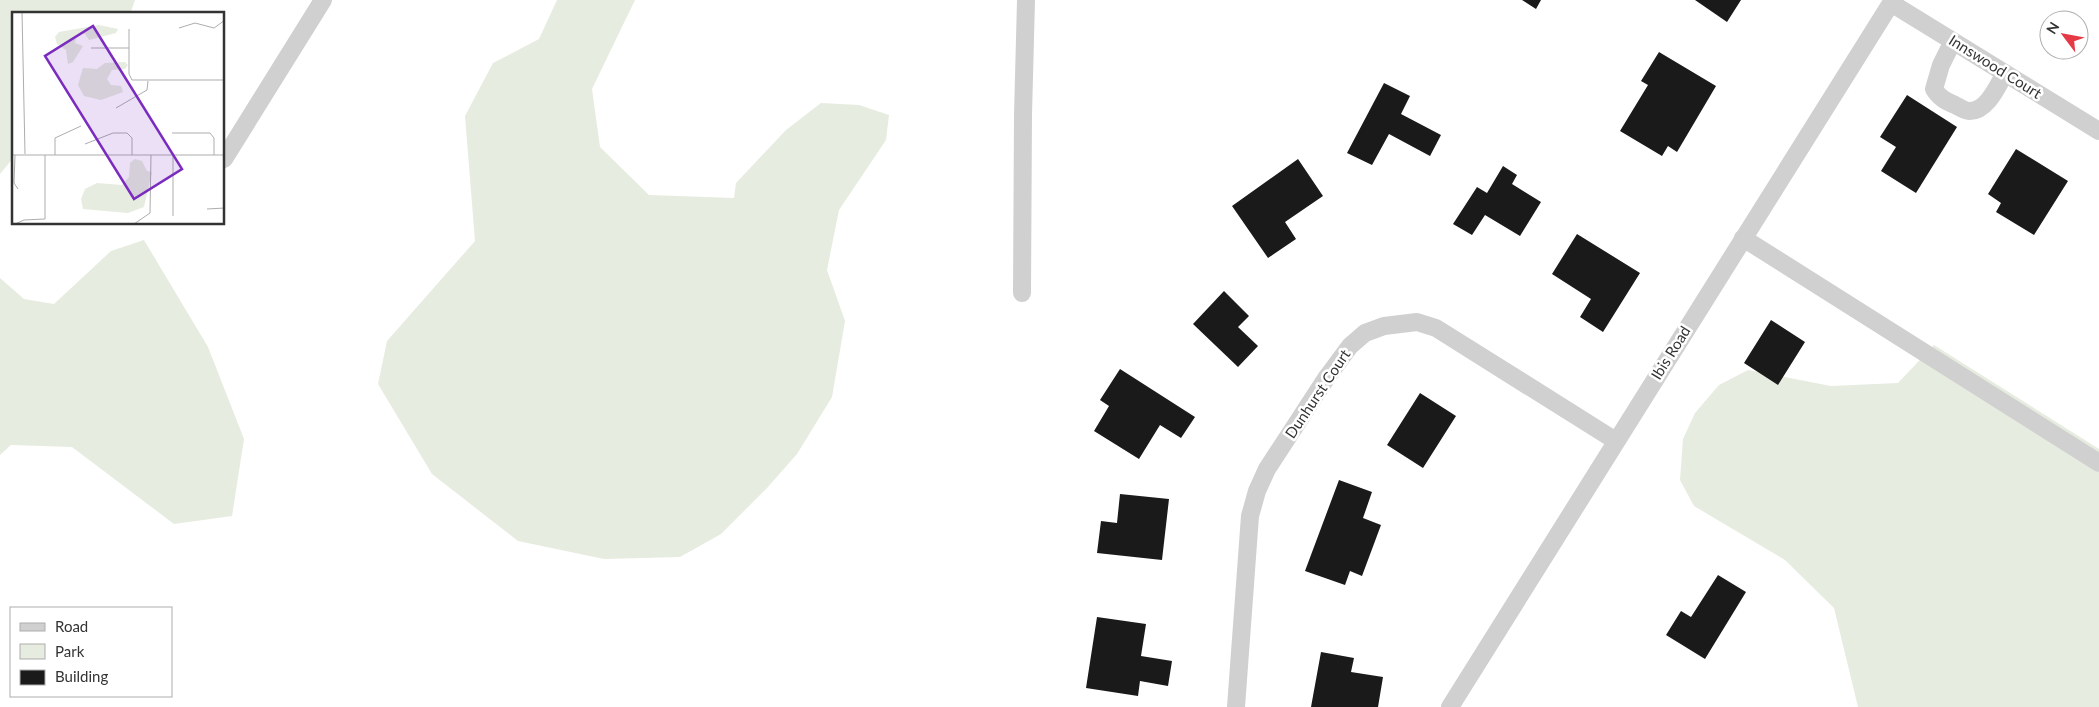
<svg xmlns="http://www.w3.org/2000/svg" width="2099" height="707" font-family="Lato,sans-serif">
  <rect width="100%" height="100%" fill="#fff"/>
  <path fill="#e6ecdf" d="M 0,0 L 135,0 L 130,14 L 14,14 L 14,157 L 0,174 Z
    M 557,0 L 635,0 L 592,89 L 600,147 L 649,195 L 734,198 L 736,183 L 786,130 L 821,103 L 859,105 L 889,115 L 886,140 L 839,210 L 827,270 L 845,321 L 832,397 L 797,454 L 767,488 L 721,534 L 680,557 L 604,559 L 518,541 L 432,474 L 378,384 L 387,341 L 475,241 L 465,116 L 493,63 L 539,39 Z
    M 144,240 L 208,347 L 244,439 L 232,516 L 174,524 L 72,447 L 11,445 L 0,455 L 0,278 L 24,299 L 54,304 L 111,251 Z
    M 1934,345 L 2099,449 L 2099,707 L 1858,707 L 1834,608 L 1785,560 L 1694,506 L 1680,480 L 1683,439 L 1695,413 L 1719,385 L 1748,370 L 1831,386 L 1898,383 Z"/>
  <path fill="#1a1a1a" d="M 1522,0 L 1541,0 L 1536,9 Z
    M 1695,0 L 1741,0 L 1727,22 Z
    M 1659,52 L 1716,86 L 1677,152 L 1668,146 L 1662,156 L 1620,131 L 1648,85 L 1641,81 Z
    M 1384,83 L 1410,96 L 1401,114 L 1441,135 L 1430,156 L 1389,134 L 1372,165 L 1347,153 Z
    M 1907,95 L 1957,127 L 1916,193 L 1881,171 L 1896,147 L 1880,137 Z
    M 2016,149 L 2068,181 L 2034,235 L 1996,212 L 2001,203 L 1988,194 Z
    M 1298,159 L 1323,196 L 1285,222 L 1296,239 L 1268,258 L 1232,206 Z
    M 1503,166 L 1517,175 L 1512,184 L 1541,202 L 1520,236 L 1485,215 L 1472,235 L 1453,224 L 1477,187 L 1487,193 Z
    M 1577,234 L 1640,273 L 1603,332 L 1580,317 L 1591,299 L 1552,274 Z
    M 1224,291 L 1249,316 L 1238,327 L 1258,346 L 1238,367 L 1193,324 Z
    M 1771,320 L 1805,342 L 1778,385 L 1744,363 Z
    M 1120,369 L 1195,417 L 1181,438 L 1160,425 L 1139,459 L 1094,431 L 1109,406 L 1100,400 Z
    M 1420,393 L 1456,416 L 1423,468 L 1387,445 Z
    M 1339,480 L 1372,492 L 1363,518 L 1381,525 L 1362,576 L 1350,571 L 1345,585 L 1305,571 Z
    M 1120,494 L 1169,499 L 1162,560 L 1097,553 L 1101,521 L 1117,523 Z
    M 1718,575 L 1746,592 L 1705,659 L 1666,635 L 1681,611 L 1691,617 Z
    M 1097,617 L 1146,624 L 1141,656 L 1172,661 L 1168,686 L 1140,681 L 1138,696 L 1086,688 Z
    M 1321,652 L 1354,658 L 1351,672 L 1383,677 L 1378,707 L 1311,707 Z"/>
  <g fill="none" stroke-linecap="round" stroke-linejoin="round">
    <path stroke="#d0d0d0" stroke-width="18" d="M 1891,3 L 2099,131
      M 1953,41 L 1941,65 L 1934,89 C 1939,98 1946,101 1955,105 C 1959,107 1965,111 1969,111 C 1987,112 1998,85 2005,73
      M 224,159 L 323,0
      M 1743,238 L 2099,463
      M 1022,293 L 1023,115 L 1026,0
      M 1236,707 L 1250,516 L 1257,491 L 1267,469 L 1327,377 L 1350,346 L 1365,333 L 1384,326 L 1417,322 L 1436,328 L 1616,441
      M 1450,707 L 1893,0"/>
  </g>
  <g text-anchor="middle" stroke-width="5" stroke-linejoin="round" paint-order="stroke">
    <g font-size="15" fill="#333" stroke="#fff">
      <text transform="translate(1995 67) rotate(32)" y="5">Innswood Court</text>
      <text transform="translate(1671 353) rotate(-58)" y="5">Ibis Road</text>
      <text transform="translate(1318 394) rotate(-56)" y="5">Dunhurst Court</text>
    </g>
  </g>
  <g transform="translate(12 12)">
    <rect width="212" height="212" fill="#fff"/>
    <path d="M 87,13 L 106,17 L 104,21 L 77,28 L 73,22 L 65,22 L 63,31 L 71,34 L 61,50 L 56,52 L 54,38 L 45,32 L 43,25 L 47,20 ZM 113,50 L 116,53 L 113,57 L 100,58 L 95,67 L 99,73 L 109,74 L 111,80 L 89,88 L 72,84 L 66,73 L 71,56 L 85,57 L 93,51 ZM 123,147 L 130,149 L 135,159 L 140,160 L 132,195 L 116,201 L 71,197 L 69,187 L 73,177 L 85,171 L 110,173 L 117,165 L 118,151 Z" fill="#e6ecdf"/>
    <path fill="none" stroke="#adadad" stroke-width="1" d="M 10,0 L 13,142M 167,16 L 183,11 L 202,16 L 213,8M 117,17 L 117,62 L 120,68 L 213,68M 79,36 L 117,36M 104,96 L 135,78 L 136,69M 160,121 L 198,121 L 202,126 L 202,143M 73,132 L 101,121 L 115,121 L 120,126 L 120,143M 0,143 L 213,143M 3,143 L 2,171 L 6,177M 43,143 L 43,126 L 69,114M 161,143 L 161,204M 195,197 L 213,196M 3,212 L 12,208 L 33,207 L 33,143M 122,212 L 138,201 L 139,143"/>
    <path fill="#7b2cbf" fill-opacity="0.15" stroke="#7b2cbf" stroke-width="2.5" d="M 81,14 L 170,157 L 122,187 L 33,44 Z"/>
    <rect width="212" height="212" fill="none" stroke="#333" stroke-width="2.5"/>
  </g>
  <rect x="10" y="607" width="162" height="90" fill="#ffffff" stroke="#adadad"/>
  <rect x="20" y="623" width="25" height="8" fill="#d0d0d0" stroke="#adadad"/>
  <text x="55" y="632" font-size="15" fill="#333333">Road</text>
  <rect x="20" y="644" width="25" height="15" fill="#e6ecdf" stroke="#adadad"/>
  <text x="55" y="657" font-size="15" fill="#333333">Park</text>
  <rect x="20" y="670" width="25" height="15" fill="#1a1a1a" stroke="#adadad"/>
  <text x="55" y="682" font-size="15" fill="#333333">Building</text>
  <g transform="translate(2064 35) rotate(302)"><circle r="24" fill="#ffffff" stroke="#adadad"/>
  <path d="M0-4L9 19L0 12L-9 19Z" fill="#e63946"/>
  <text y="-8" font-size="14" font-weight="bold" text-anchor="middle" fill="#333333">N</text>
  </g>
</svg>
